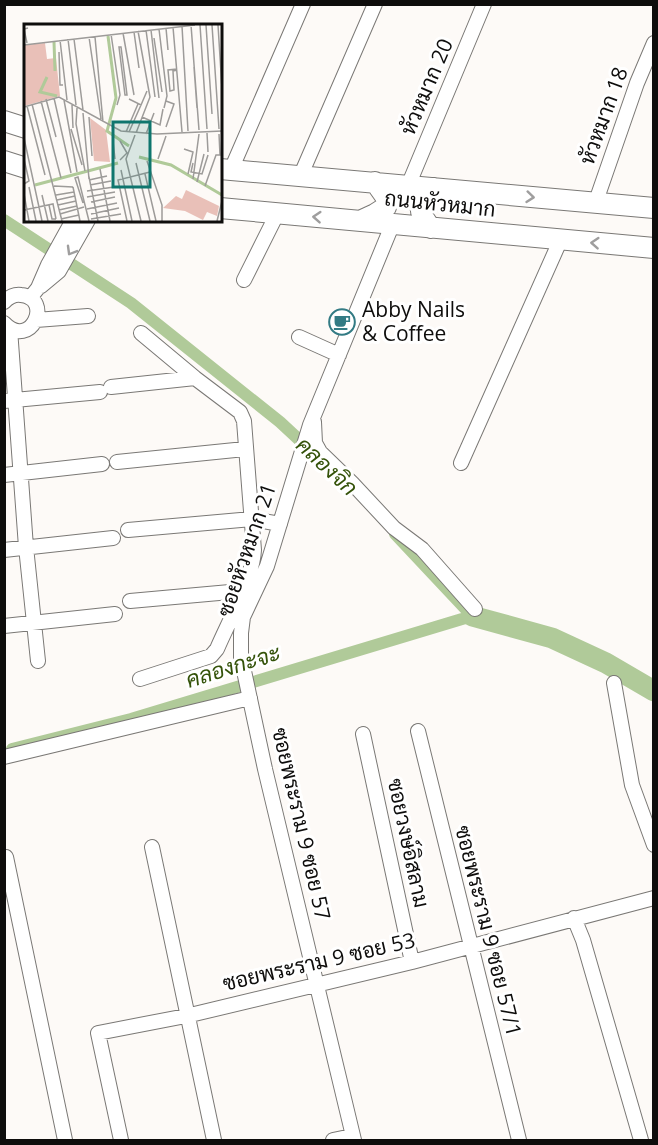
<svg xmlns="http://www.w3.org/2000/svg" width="658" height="1145" font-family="'Open Sans',Sarabun,sans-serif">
  <rect width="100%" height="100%" fill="#fdfaf7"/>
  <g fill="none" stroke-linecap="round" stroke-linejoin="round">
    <path stroke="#b0ca99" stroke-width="12" d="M 4,220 L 131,303 L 280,422 L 323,462
      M 12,749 L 131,719 L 472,616 L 395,534"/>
    <path stroke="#b0ca99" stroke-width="21" d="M 472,616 L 552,638 L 606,663 L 654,691"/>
    <g stroke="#7a7875" stroke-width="16">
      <path id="minor" d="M 231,170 L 303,4
        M 300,177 L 375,4
        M 408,186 L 484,4
        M 595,204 L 637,83 L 654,43
        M 244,280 L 277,214
        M 41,286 L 59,271 L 88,220
        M 30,298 L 38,288 L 48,265 L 73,220
        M 4,302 C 9,297 14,294 21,295 C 54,298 31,351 4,323
        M 36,320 L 88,316
        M 10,329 L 26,547 L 38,661
        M 299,337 L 339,355
        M 111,387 L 195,378
        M 4,401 L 100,392
        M 314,422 L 315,443 L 320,452 L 352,483 L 394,528 L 422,549 L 475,609
        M 117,462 L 245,449
        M 461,463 L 560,241
        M 4,475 L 102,464
        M 128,530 L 252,519 L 280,524
        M 4,550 L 113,538
        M 130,601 L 241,591
        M 4,626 L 115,614
        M 140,679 L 211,656 L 217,649 C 228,623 253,578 254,550 L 244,421 L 240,412 L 195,378 L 141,333
        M 614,683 L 632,785 L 654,845
        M 418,731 L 519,1140
        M 363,734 L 412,962
        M 4,757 L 250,698
        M 152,847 L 214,1140
        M 6,857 L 65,1140
        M 574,918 L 583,940 L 641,1140
        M 121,1140 L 98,1033 L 186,1016 L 412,962 L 654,898
        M 333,1140 L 352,1136
        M 354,1140 L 265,769 L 241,657 L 241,633 L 243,617 L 267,566 L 310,425 L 393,223"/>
    </g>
    <g stroke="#7a7875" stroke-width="22">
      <path id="secondary" d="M 4,121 L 26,128
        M 4,161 L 26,168
        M 220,169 L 654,208
        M 220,208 L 654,248
        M 362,220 L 375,214 L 386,207 L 387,199 L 375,182
        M 431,228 C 417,211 416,203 434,188"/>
    </g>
    <use href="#minor" stroke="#fff" stroke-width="14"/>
    <use href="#secondary" stroke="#fff" stroke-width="20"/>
  </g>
  <defs><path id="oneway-chevron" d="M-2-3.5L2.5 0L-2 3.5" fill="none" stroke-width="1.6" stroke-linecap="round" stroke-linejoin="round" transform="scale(1.5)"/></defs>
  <g stroke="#9f9e9e">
    <use href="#oneway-chevron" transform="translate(530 197) rotate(6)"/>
    <use href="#oneway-chevron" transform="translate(317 217) rotate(-176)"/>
    <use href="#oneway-chevron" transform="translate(595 243) rotate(-176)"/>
    <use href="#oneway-chevron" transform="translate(71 251) rotate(120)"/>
  </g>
  <defs>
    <g id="cafe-ring" transform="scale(1.35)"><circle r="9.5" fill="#fff" stroke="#337b84" stroke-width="1.5"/><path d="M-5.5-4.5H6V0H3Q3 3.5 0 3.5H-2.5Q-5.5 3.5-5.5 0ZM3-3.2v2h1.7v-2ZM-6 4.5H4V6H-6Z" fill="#337b84"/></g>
  </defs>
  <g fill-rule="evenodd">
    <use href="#cafe-ring" x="342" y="322"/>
  </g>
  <g text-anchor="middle" stroke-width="6" stroke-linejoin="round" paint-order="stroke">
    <g font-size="21" fill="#0e0d0c" stroke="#fff">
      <text transform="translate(427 87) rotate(-67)" y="7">หัวหมาก 20</text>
      <text transform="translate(604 116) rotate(-70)" y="7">หัวหมาก 18</text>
      <text transform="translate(440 204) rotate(6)" y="7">ถนนหัวหมาก</text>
      <text transform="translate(247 550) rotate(-71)" y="7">ซอยหัวหมาก 21</text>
      <text transform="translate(301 824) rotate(77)" y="7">ซอยพระราม 9 ซอย 57</text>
      <text transform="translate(408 843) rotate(78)" y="7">ซอยวงษ์อิสลาม</text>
      <text transform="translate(488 931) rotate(76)" y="7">ซอยพระราม 9 ซอย 57/1</text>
      <text transform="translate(319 962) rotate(-13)" y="7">ซอยพระราม 9 ซอย 53</text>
    </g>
    <g font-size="21" fill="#0e0d0c" stroke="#fff" text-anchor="start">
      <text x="362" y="317">Abby Nails<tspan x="362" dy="24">&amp; Coffee</tspan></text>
    </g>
    <g font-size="22" font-style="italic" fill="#345209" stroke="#fff">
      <text transform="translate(327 466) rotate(43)" y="8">คลองจิก</text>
      <text transform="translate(233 666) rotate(-17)" y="8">คลองกะจะ</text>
    </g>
  </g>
  <g transform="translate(24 24)">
    <rect width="198" height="198" fill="#fdfaf7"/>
    <path d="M 21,19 L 23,35 L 32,34 L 36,72 L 0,82 L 0,21 ZM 66,94 L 82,106 L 86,138 L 70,137 ZM 162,166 L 195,182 L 193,192 L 183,188 L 179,196 L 161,187 L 139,184 L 152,172 L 158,175 Z" fill="#e9c0b8"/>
    <path fill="none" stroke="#b0ca99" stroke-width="3" d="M 84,12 L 92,74 L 83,107 L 105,122M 30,18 L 31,47M 23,53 L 16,68 L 33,72M 115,133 L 147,141 L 198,171M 11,161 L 94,139"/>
    <path fill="none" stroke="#9d9b99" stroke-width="1.5" d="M 167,1 L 175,106M 176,1 L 183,105M 182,1 L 188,90M 188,1 L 195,105M 194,1 L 198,65M 158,2 L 164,107M 149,3 L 158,108M 142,4 L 144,26M 135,5 L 143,72 L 140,84M 122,6 L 131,73M 127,6 L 135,74M 110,8 L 115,44M 99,9 L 110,71M 87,10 L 96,71 L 93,81M 65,13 L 77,95M 71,13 L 79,98M 130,14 L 138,68M 44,15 L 52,81M 50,15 L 59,86M 36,16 L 43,76M 3,19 L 0,5 L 4,4M 0,21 L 171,1M 95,23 L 97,23 L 103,71 L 101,71 ZM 35,28 L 36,61 L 39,61M 170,43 L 173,84M 153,45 L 144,46 L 146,67 L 150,66 L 149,47 L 153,46M 30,74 L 47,149M 22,75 L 32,113M 105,75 L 117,81 L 123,67M 40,76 L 53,148M 17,77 L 37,154M 142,77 L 150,80 L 142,103M 8,80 L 38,197M 48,81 L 49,104M 3,82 L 21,151M 0,83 L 35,73 L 97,107 L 133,110 L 198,107M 53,84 L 52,100 L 61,147M 59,89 L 65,155M 65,93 L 68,132M 118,93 L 136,101 L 139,85M 47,105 L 58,141M 102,108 L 114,80M 105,108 L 117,81M 112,109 L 126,73 L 114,7M 183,109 L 184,128M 122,110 L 130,89M 111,111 L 102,135 L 117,197M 0,114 L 18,197M 89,117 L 91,135M 160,125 L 169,128 L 164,150M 0,135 L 5,157 L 0,160M 134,135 L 142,112M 96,136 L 103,129 L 96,117M 123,137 L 138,181 L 138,197M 112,139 L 126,197M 169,139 L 167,148 L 178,150 L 184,131M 76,145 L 86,197M 97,146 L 108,197M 121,150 L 132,197M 65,153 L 74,197M 169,155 L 175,110M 65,156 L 83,152M 173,158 L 180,130M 66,161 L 87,157M 30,162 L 49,163M 181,162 L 192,131 L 196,131 L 195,110M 5,163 L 12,197M 49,163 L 56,197M 63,167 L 90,163M 0,170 L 5,197M 18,171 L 24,197M 32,171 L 50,168M 63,173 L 91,168M 33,176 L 51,172M 67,178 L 91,173M 59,179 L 51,154 L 54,153 L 65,197M 25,181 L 28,195 L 32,195M 34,181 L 52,177M 63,185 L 93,179M 0,186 L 29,180 L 32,195M 35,186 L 53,182M 36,190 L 60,183M 67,190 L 95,184M 37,195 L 55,191M 67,195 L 97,190M 103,197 L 94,156 L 126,148M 193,197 L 198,177"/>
    <path fill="#0f766e" fill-opacity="0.15" stroke="#0f766e" stroke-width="3" d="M 89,98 L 126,98 L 126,163 L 89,163 Z"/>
    <rect width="198" height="198" fill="none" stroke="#0e0d0c" stroke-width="3"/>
  </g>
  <rect width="658" height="1145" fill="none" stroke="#0e0d0c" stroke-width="12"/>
</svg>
